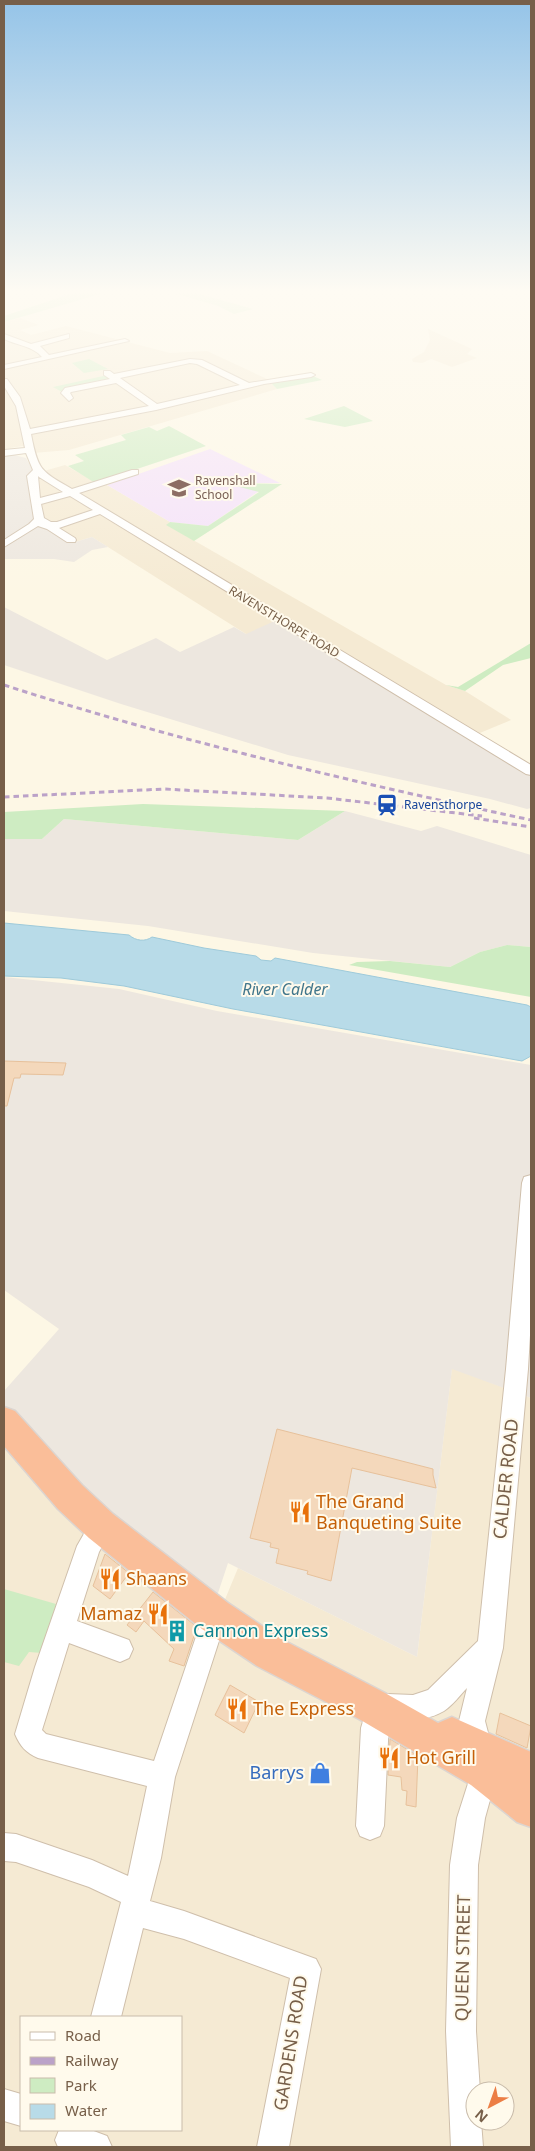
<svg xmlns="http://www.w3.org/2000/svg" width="535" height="2151" font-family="'Noto Sans',sans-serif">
  <rect width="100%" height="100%" fill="#fdf7e5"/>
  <path fill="#f5ead3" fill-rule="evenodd" d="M 20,318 L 39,325 L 20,330 L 31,335 L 66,326 L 170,353 L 207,351 L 267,379 L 277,389 L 69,450 L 33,453 L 44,471 L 65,465 L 95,482 L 107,485 L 170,522 L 167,525 L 446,685 L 465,691 L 511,720 L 475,735 L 246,634 L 92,537 L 75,542 L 39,519 L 32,469 L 23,446 L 4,449 L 4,322 Z
    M 428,329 L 472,349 L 467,354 L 477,358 L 452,367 L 431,359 L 422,363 L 413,362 L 412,359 L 424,352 L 430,340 Z
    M 452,1368 L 531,1398 L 531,2147 L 4,2147 L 4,1431 L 35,1466 L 219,1614 L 238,1568 L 417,1657 ZM 21,2017 L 181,2017 L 181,2130 L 21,2130 ZM 475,2091 L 505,2091 L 505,2121 L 475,2121 Z"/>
  <path fill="#ede7df" d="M 10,454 L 26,458 L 32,469 L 39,519 L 75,542 L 92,537 L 108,547 L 92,550 L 74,562 L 54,559 L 4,559 L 4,455 Z
    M 4,607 L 107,660 L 156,638 L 180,652 L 234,627 L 246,634 L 279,619 L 531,771 L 531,808 L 527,809 L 490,799 L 288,755 L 121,704 L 4,665 Z
    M 345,811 L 421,831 L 437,826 L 531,855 L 531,947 L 507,945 L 480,952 L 450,967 L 313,953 L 148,926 L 4,911 L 4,839 L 42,839 L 64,819 L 298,840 Z
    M 4,977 L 119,989 L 217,1011 L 531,1065 L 531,1398 L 452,1369 L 417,1657 L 228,1563 L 213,1608 L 37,1456 L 4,1415 L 4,1391 L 59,1329 L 4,1290 Z"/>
  <path fill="#f4e1fa" d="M 210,449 L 280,483 L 227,483 L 259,491 L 208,526 L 170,522 L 107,485 Z"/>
  <path fill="#ceecc2" d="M 73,293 L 104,293 L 4,322 L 4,316 Z
    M 174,293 L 196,293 L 253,309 L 234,314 L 218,306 Z
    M 89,359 L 108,369 L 84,373 L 72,363 Z
    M 108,375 L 116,380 L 64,393 L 53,387 Z
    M 313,376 L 322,380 L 277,389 L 271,383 Z
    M 344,406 L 373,421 L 345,427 L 304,419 Z
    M 169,426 L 206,446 L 95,483 L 68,466 L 84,461 L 75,455 L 126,440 L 121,435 L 149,427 L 157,431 Z
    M 224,483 L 282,484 L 194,541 L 166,525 L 170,522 L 208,526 L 259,492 Z
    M 531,643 L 531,658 L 503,665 L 465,691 L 446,685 L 458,687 Z
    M 143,804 L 345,811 L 298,840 L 64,819 L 42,839 L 4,839 L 4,812 Z
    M 507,945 L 531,947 L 531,997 L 349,965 L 357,962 L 390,961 L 450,967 L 480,952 Z
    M 4,1589 L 56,1604 L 42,1653 L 29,1652 L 19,1666 L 4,1662 Z"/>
  <path fill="#b8dbe8" stroke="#9ecada" d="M 4,923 L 129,935 C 136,941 145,942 152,937 L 204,948 L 256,956 L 261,960 L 271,961 L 275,958 L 527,1005 L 531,1007 L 531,1056 L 522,1061 L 233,1009 L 124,986 L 61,978 L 4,976 Z"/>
  <path fill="#f4d8bb" stroke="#e7c19b" d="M 4,1061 L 66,1063 L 63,1075 L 21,1074 L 20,1078 L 14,1078 L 7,1106 L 4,1106 Z
    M 277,1429 L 433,1469 L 433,1475 L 436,1488 L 352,1468 L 331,1581 L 307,1574 L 308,1571 L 276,1563 L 279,1549 L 270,1547 L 271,1543 L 250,1538 Z
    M 105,1554 L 129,1573 L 110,1599 L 93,1586 Z
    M 153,1592 L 197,1627 L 184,1666 L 169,1661 L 174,1649 L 144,1621 L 136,1632 L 127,1625 Z
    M 230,1685 L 259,1702 L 244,1733 L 215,1715 Z
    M 500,1713 L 531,1726 L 527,1748 L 496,1734 Z
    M 390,1739 L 418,1756 L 416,1807 L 406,1805 L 407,1791 L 402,1790 L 401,1777 L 388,1775 Z"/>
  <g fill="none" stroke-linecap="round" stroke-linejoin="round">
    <g stroke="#cfbfab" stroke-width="2">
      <path id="minor" d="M 4,334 L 31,344 L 69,334 L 69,338 L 40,346 L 49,355 L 125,339 L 129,341 L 4,369 L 4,365 L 42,357 C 33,346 16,345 4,339 Z
        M 190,359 L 202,360 L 249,383 L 311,373 L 315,375 L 311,377 L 264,384 L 156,410 L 31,434 C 38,471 41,471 72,489 L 132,470 L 138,470 L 138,474 L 79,493 L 531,765 L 531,775 L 526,774 L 100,514 L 59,528 L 75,538 L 76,540 L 75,542 L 67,542 L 47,529 L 38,526 L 4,547 L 4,540 L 29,524 L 34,519 L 27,476 L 33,470 L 26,453 L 4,456 L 4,450 L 25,448 L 16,406 L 4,386 L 4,379 L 7,379 L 20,397 L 30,429 L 149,406 L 116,383 L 71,392 L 70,393 L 73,398 L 69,401 L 61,393 L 65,388 L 110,379 L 104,375 L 104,371 L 110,371 L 114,374 ZM 190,363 L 197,364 L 240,385 L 157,404 L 120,378 ZM 38,476 L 39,477 L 63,492 L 40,498 ZM 70,496 L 93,510 L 57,522 L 51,522 L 44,518 L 41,504 Z
        M 531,1175 L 531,1318 L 528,1369 L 503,1648 L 485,1721 L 498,1771 L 485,1818 L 478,1865 L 476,2031 L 480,2091 L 475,2091 L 475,2121 L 481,2121 L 483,2147 L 451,2147 L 446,2031 L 450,1865 L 457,1818 L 472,1771 L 459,1721 L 467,1688 C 460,1695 453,1705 444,1711 C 427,1721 408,1721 389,1720 L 384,1826 L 380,1836 L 370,1840 L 360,1836 L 356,1826 L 361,1728 L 369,1701 L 388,1694 L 413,1695 L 428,1690 L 478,1641 L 506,1369 L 522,1183 L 524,1177 Z
        M 101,1514 L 109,1518 L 113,1526 L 99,1552 L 77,1621 L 129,1640 L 133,1649 L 129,1658 L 120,1662 L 69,1643 L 42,1730 L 46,1734 L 154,1761 L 206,1607 L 215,1604 L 224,1607 L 227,1616 L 175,1777 L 161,1858 L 150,1901 L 184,1911 L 316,1959 L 321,1969 L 289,2147 L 257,2147 L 290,1978 L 184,1939 L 143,1928 L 121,2017 L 91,2017 L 121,1902 L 89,1887 L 16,1862 L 4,1861 L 4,1833 L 16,1834 L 92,1860 L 128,1876 L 147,1786 L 38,1758 C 26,1753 20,1746 15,1734 L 35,1667 L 77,1546 L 93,1518 Z
        M 4,2089 L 21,2094 L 21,2126 L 4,2121 Z
        M 59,2130 L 91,2130 L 107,2136 L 112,2147 L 58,2147 L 55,2140 Z"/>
    </g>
    <g stroke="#dcd5d0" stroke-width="3">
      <path id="highway" d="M 4,1407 L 15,1411 L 82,1485 L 113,1514 L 228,1603 L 283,1640 L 385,1693 L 438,1723 L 452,1717 L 531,1752 L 531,1827 L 517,1822 L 471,1785 L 359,1719 L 257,1666 L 202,1629 L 89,1538 L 58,1509 L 4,1446 Z"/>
    </g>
    <use href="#minor" fill="#fff" fill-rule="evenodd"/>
    <use href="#highway" fill="#fabe99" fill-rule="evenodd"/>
    <path stroke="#bba2c8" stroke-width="3" stroke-dasharray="5.5 4" stroke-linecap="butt" d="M 4,685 C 177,741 353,782 531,820
      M 4,797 L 164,789 L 327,798 L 482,816
      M 474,818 L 531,827"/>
  </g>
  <linearGradient id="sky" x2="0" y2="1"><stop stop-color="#95c4e8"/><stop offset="0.49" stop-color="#fefbf3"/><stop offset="1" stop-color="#fefbf3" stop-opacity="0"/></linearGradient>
  <rect width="535" height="594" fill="url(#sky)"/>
  <defs>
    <g id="school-bare" transform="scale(1.725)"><path d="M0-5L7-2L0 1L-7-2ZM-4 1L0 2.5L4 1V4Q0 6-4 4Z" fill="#8d6e63" stroke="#fffaec" stroke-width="2.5" paint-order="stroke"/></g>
    <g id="station-bare" transform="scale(1.725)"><path d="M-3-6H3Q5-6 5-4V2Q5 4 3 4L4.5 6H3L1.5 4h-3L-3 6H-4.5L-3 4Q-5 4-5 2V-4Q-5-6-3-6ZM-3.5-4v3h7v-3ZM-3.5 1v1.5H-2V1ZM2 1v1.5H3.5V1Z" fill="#1a4fb4" stroke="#fffaec" stroke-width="2.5" paint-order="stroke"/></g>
    <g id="restaurant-bare" transform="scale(1.725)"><path d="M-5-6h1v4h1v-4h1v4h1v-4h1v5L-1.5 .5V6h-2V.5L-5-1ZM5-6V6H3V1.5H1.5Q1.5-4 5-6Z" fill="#e8710a" stroke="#fffaec" stroke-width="2.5" paint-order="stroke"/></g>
    <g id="building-bare" transform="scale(1.725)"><path d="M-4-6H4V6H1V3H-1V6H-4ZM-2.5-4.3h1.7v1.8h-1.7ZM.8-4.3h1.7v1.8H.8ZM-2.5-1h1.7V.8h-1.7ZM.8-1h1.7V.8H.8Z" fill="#0f9aa8" stroke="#fffaec" stroke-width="2.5" paint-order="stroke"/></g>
    <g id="shop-bare" transform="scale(1.725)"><path d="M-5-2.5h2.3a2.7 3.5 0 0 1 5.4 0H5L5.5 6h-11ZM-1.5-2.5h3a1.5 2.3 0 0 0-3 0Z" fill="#3f7fe0" stroke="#fffaec" stroke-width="2.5" paint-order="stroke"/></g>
  </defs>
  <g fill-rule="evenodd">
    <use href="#school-bare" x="179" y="488"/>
    <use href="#station-bare" x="387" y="805"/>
    <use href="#restaurant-bare" x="300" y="1512"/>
    <use href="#restaurant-bare" x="110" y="1579"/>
    <use href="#restaurant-bare" x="158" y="1614"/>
    <use href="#building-bare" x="177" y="1631"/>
    <use href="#restaurant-bare" x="237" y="1709"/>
    <use href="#restaurant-bare" x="389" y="1758"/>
    <use href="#shop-bare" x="320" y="1773"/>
  </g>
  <g text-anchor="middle" stroke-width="4" stroke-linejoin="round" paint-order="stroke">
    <g font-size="12" fill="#785e54" stroke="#fffaec" text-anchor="start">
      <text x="195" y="485">Ravenshall<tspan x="195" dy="14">School</tspan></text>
    </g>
    <g font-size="12" fill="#775f49" stroke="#fffaec">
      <text transform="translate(284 622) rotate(31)" y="4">RAVENSTHORPE ROAD</text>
    </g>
    <g font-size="12" fill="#164399" stroke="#fffaec" text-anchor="start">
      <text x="404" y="809">Ravensthorpe</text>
    </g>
    <g font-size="16" font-style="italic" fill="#41768b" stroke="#fffaec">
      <text x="285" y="995">River Calder</text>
    </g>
    <g font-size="18" fill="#775f49" stroke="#fffaec">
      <text transform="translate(506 1479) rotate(-84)" y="6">CALDER ROAD</text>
      <text transform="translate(463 1958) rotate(-89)" y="6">QUEEN STREET</text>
      <text transform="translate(291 2043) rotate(-81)" y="6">GARDENS ROAD</text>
    </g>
    <g font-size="18" fill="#c56008" stroke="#fffaec" text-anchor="start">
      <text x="316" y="1508">The Grand<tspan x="316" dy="21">Banqueting Suite</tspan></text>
      <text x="126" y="1585">Shaans</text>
      <text x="142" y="1620" text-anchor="end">Mamaz</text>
      <text x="253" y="1715">The Express</text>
      <text x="406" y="1764">Hot Grill</text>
    </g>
    <g font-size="18" fill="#0d838f" stroke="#fffaec" text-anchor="start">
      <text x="193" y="1637">Cannon Express</text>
    </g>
    <g font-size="18" fill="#366cbe" stroke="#fffaec" text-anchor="end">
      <text x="304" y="1779">Barrys</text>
    </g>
  </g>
  <rect width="535" height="2151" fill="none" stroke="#775f49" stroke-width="10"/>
  <rect x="20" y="2016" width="162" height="115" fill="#fffaec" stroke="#c9bcab"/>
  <rect x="30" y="2032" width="25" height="8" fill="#ffffff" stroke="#c9bcab"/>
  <text x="65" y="2041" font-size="15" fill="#775f49">Road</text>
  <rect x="30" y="2057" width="25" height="8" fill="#bba2c8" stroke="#c9bcab"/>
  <text x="65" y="2066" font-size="15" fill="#775f49">Railway</text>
  <rect x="30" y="2078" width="25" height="15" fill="#ceecc2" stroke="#c9bcab"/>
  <text x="65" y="2091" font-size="15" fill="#775f49">Park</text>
  <rect x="30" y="2104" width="25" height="15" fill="#b8dbe8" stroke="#c9bcab"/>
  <text x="65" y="2116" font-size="15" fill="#775f49">Water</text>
  <g transform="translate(490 2106) rotate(221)"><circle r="24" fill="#fffaec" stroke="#c9bcab"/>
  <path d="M0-4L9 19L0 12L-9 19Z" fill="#ec7e45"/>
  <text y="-8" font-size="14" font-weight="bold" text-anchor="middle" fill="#775f49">N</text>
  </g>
</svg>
